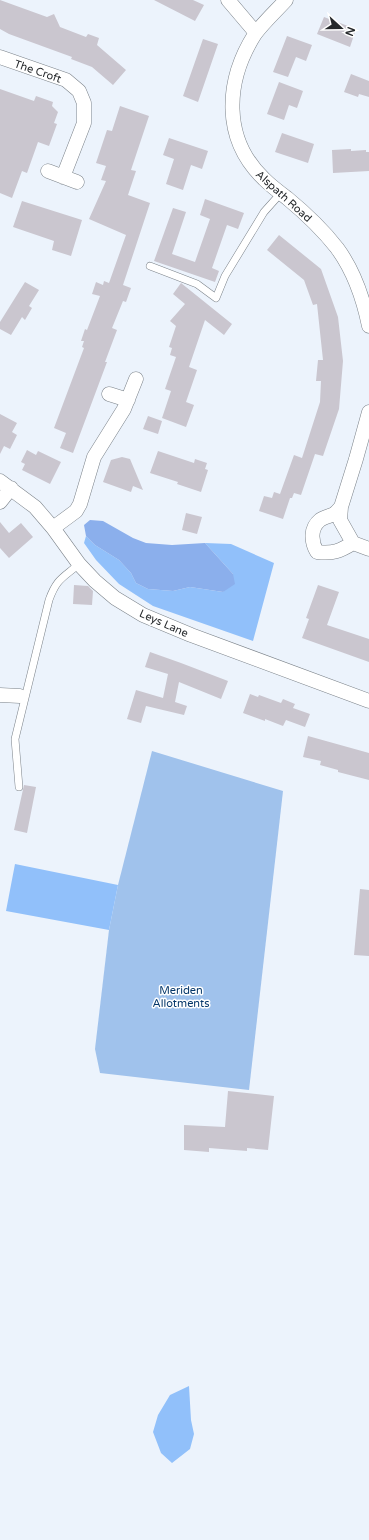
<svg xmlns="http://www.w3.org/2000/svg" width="369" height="1540" font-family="'Varela Round',sans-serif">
  <rect width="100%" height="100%" fill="#ecf3fc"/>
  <path fill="#a0c2ec" d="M 152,751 L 283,791 L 249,1090 L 100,1073 L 95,1049 L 109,930 L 118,885 Z"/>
  <path fill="#91c0fa" d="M 86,536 L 95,545 L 119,560 L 131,573 L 136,583 L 148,589 L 173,591 L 190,587 L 223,592 L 233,574 L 205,543 L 231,544 L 274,563 L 253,641 L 153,606 L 119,584 L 96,560 L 84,543 Z
    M 15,864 L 118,885 L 109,930 L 6,911 Z
    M 189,1386 L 191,1420 L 194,1434 L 190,1449 L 172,1463 L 161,1453 L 153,1432 L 158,1415 L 170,1395 Z"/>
  <path fill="#8bafec" d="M 90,520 L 103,521 L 133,538 L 146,543 L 172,545 L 205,543 L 233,574 L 235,584 L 223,592 L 190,587 L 173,591 L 148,589 L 136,583 L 131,573 L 119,560 L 95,545 L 86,536 L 84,525 Z"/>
  <path fill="#cac6cf" d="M 0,0 L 47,17 L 54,14 L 60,27 L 86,37 L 88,34 L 99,38 L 97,45 L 126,70 L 113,85 L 92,67 L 71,59 L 72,57 L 9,34 L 0,29 Z
    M 154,0 L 193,0 L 204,5 L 195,21 Z
    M 324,17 L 356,29 L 350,47 L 317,34 Z
    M 287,36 L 312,45 L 306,61 L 296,57 L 288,77 L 273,72 Z
    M 203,39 L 218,44 L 198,102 L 183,96 Z
    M 351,74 L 369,81 L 369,97 L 359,94 L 358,97 L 344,92 Z
    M 279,82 L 303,91 L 297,108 L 289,105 L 284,120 L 267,114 Z
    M 0,89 L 34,101 L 36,96 L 53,102 L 52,106 L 58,112 L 54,123 L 57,124 L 49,146 L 38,142 L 27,173 L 22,171 L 12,198 L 0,193 Z
    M 120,106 L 149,116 L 131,170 L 136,171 L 128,195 L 150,203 L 123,285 L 131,288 L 126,302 L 123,301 L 112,328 L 117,330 L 105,362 L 107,362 L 73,453 L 60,448 L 66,433 L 54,428 L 84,348 L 82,347 L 84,341 L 81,341 L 85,329 L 87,330 L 100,296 L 92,294 L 96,282 L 103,285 L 104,281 L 109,283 L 126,235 L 89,219 L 106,181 L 101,180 L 106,166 L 96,163 L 107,130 L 112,131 Z
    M 282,133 L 314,144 L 308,163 L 275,152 Z
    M 169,138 L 208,151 L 202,169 L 191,165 L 183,190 L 166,184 L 174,159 L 163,155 Z
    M 351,149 L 351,151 L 366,150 L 366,152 L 369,152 L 369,171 L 333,173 L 332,150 Z
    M 205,199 L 244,213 L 238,229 L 227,225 L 212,268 L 219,271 L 215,282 L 154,261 L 173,208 L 186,212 L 172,254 L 195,262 L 210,219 L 200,215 Z
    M 22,201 L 82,220 L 71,256 L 52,250 L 54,241 L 13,227 Z
    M 279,235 L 321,269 L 338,317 L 343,361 L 339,409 L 323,456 L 315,454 L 301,495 L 294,493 L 292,498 L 290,498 L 283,519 L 259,511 L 264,496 L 272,498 L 274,492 L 280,494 L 294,455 L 302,458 L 320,402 L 321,381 L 316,381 L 318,360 L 323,360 L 317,304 L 313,305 L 304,280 L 267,250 Z
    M 25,282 L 39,290 L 29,306 L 32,308 L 25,320 L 22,317 L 11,335 L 0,329 L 0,322 Z
    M 181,283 L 232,324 L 224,335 L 205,320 L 189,367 L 197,370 L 186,402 L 194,405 L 186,427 L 162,418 L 171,391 L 165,389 L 176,357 L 170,355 L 172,348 L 169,347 L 176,326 L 170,321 L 185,304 L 173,294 Z
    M 0,414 L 17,423 L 12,432 L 17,435 L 10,449 L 4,446 L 0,454 Z
    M 148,416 L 162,421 L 158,434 L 143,429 Z
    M 27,450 L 36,455 L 38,451 L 61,462 L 50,484 L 22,470 L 25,464 L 21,462 Z
    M 158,451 L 194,463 L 195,459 L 207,463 L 205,469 L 208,470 L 201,492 L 177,484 L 178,482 L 150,473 Z
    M 122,457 L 130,459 L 143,490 L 133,486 L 131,492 L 103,482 L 111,460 Z
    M 186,513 L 202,517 L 197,534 L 182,530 Z
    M 0,522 L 9,533 L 21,523 L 33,537 L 9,558 L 0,548 Z
    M 74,585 L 88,586 L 93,591 L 92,605 L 73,604 Z
    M 318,585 L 339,592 L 327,625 L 369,639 L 369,662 L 302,638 L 309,619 L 306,618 Z
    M 150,652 L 181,663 L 228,681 L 221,699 L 179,682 L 175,702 L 187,706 L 184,715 L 146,706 L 141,723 L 127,719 L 136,690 L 163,698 L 168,674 L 145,667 Z
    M 250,694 L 258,697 L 259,695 L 281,703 L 283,699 L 295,704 L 293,708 L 310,714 L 305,727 L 286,720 L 283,726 L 265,719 L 265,721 L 243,713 Z
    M 308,736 L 369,753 L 369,780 L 338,772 L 338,770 L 320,765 L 321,761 L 303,757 Z
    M 24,785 L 36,787 L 27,833 L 14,830 Z
    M 360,889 L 369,890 L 369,956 L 354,955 Z
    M 228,1091 L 274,1096 L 268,1150 L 247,1148 L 247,1151 L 209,1148 L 209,1152 L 184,1150 L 184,1125 L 225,1127 Z"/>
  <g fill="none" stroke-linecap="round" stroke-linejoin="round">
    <g stroke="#7c838a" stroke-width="8">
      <path id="lane" d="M 150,266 L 197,284 L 216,298 L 225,276 L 264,212 L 281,193
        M 19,787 L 15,739 L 49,600 C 57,578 63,578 79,564"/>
    </g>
    <g stroke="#7c838a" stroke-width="15">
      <path id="street" d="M 228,0 L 256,33
        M 286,0 C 276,11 264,22 255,34 C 225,81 222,139 264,179 C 271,186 279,192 287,198 C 304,212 323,230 337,248 C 354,271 363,297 369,326
        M 0,57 L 66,80 L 79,91 L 84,103 L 84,123 L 63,177
        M 48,171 L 77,182
        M 109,394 L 128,400
        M 369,412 L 356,459 L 341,507 L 340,520 L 353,543 L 369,549
        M 0,481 L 35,507 L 53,528 L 79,564 L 95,581 L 115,598 L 143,615 L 191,635 L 369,701
        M 0,502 L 11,488
        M 341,507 C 339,509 337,512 334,514 C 330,516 324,517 320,520 C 310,528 311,542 317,552 C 333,554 340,551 353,543
        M 53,528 L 76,511 L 80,504 L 94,457 L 124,409 L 136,379
        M 0,695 L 20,696"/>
    </g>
    <use href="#lane" stroke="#fff" stroke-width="7"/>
    <use href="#street" stroke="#fff" stroke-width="14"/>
  </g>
  <g text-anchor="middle" stroke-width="3" stroke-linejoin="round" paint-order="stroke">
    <g font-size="11" fill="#25282b" stroke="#fff">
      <text transform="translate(38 71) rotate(19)" y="4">The Croft</text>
      <text transform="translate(284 196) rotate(42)" y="4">Alspath Road</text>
      <text transform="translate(164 623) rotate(24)" y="4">Leys Lane</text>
    </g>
    <g font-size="11" fill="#043669" stroke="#fff">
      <text x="181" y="994">Meriden<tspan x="181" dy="13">Allotments</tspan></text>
    </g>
  </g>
  <g transform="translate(341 28) rotate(111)" stroke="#ffffff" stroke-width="3" paint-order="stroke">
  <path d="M0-3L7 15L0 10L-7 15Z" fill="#25282b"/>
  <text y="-6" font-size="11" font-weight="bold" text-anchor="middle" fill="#25282b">N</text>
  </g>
</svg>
